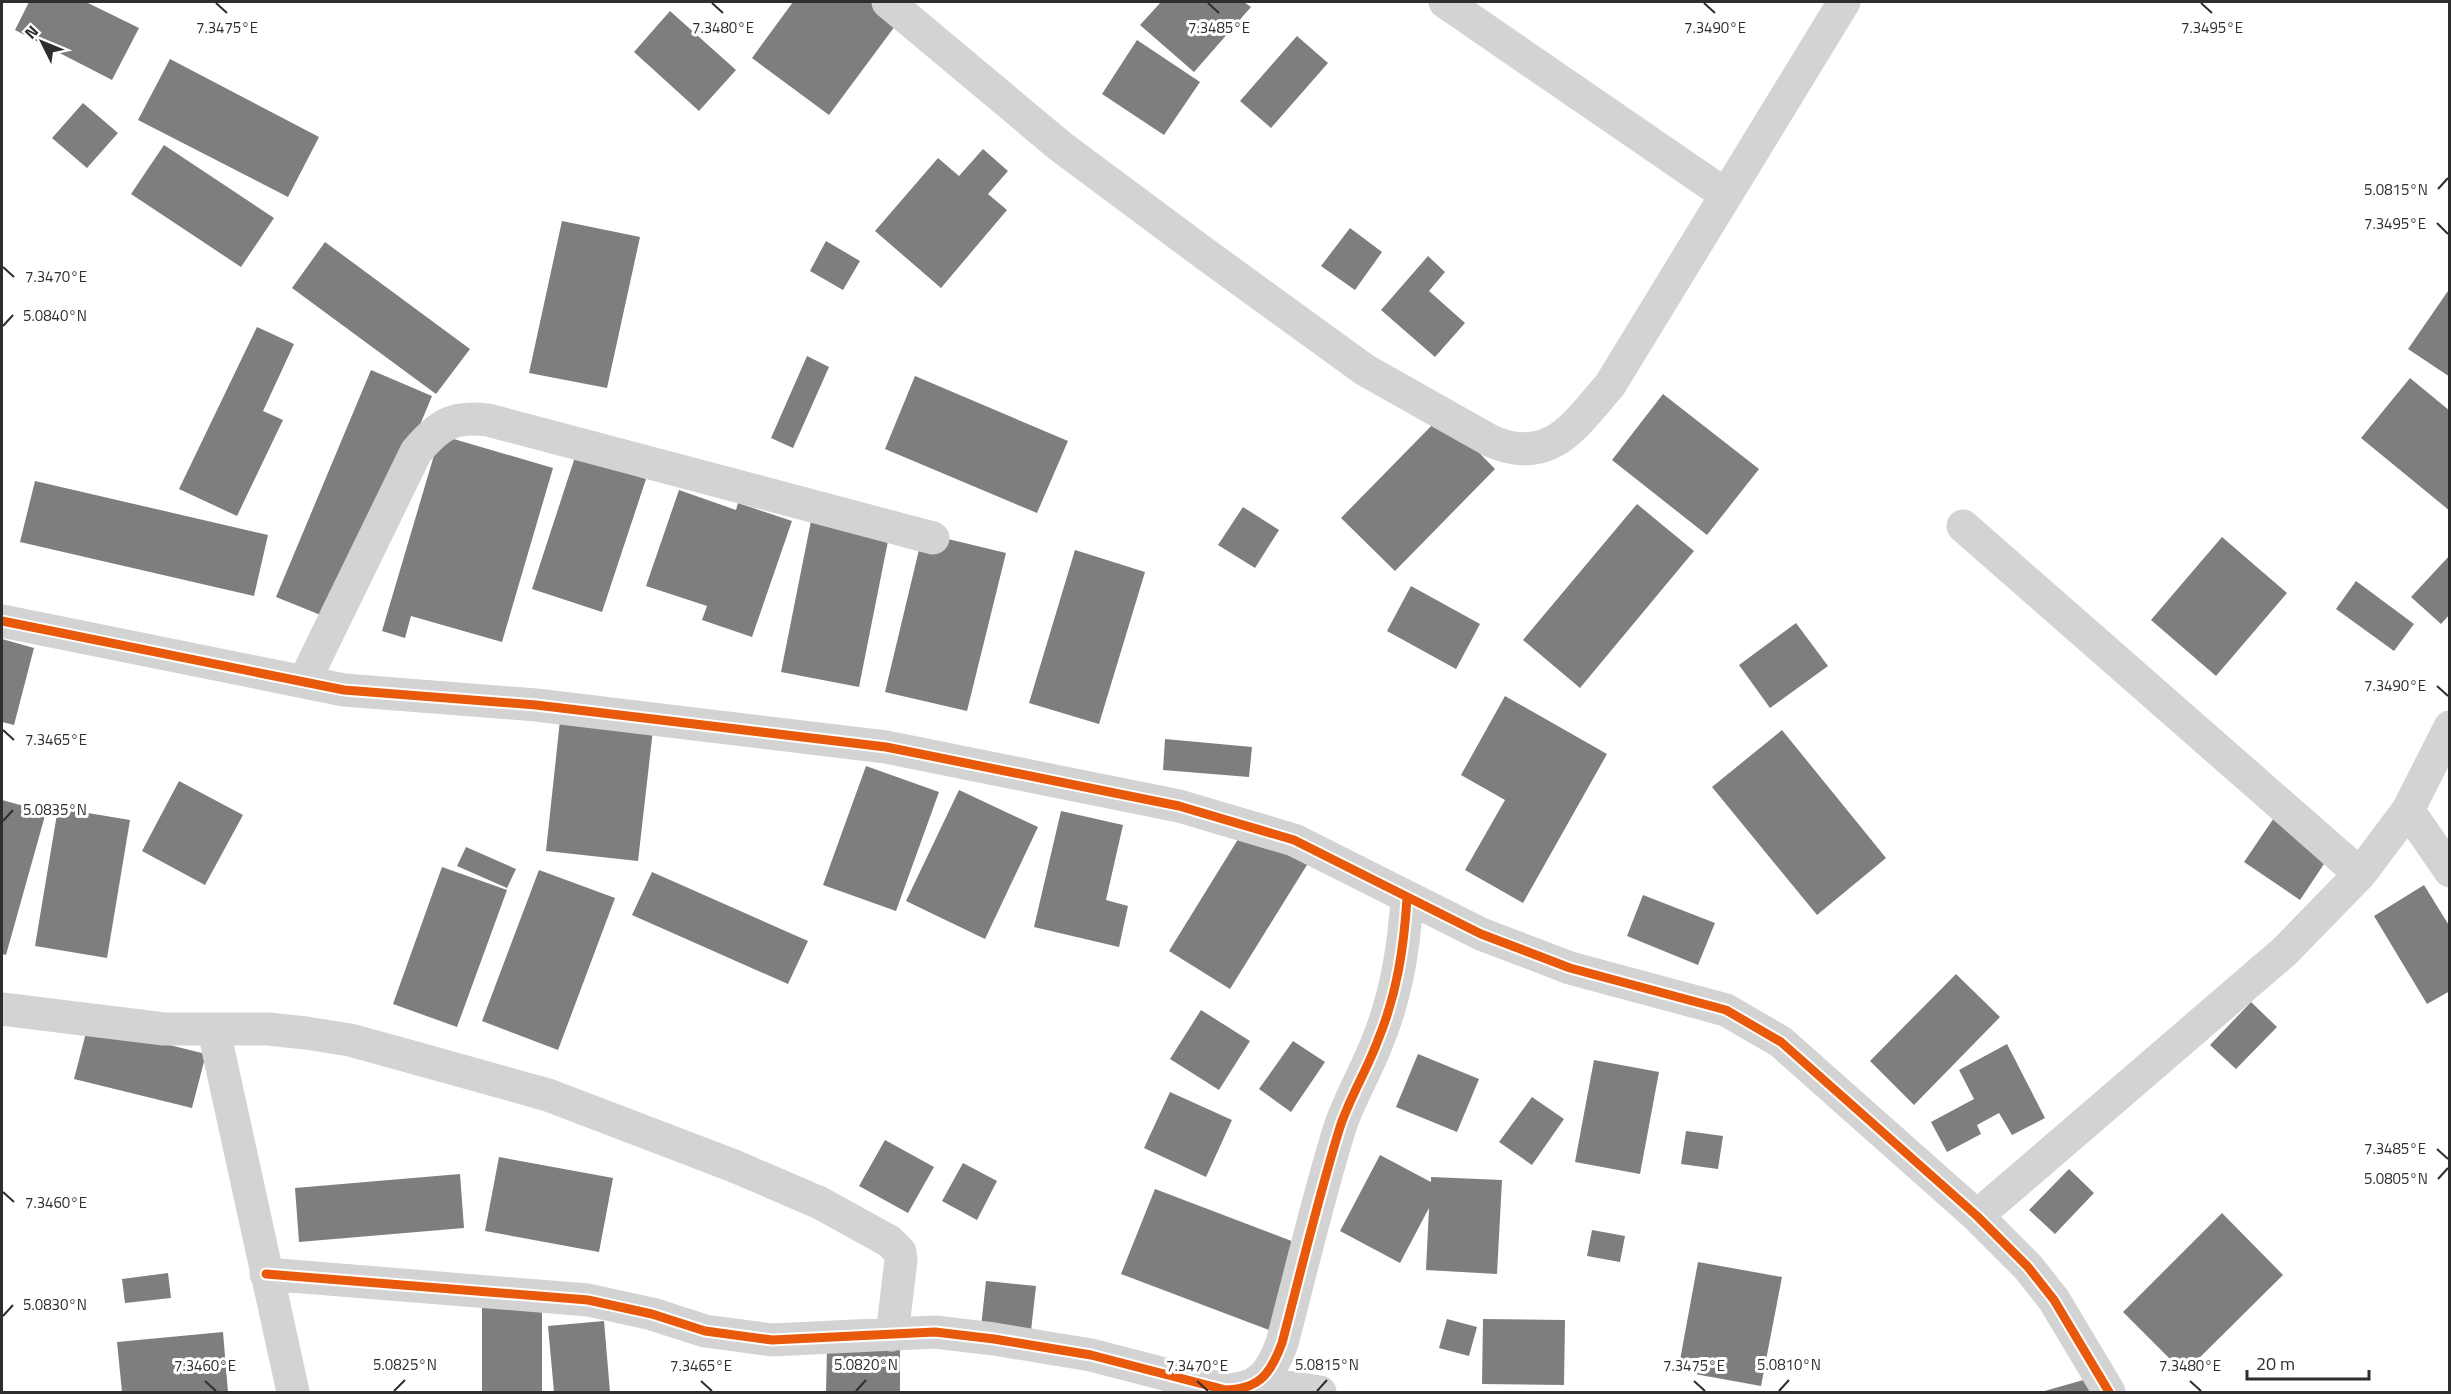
<svg xmlns="http://www.w3.org/2000/svg" width="2451" height="1394" font-family="'Titillium Web',sans-serif">
  <rect width="100%" height="100%" fill="#fff"/>
  <path fill="#7e7e7e" d="M 29,2 L 86,2 L 139,28 L 112,80 L 15,30 Z
    M 793,2 L 878,2 L 901,18 L 829,115 L 752,58 Z
    M 1161,2 L 1244,2 L 1251,7 L 1194,72 L 1140,25 Z
    M 670,11 L 736,70 L 699,111 L 634,52 Z
    M 1297,36 L 1328,63 L 1271,128 L 1240,101 Z
    M 1137,40 L 1200,82 L 1164,135 L 1102,94 Z
    M 170,59 L 319,137 L 288,197 L 138,120 Z
    M 83,103 L 118,133 L 87,168 L 52,138 Z
    M 164,145 L 274,218 L 241,267 L 131,194 Z
    M 983,149 L 1008,171 L 988,194 L 1007,210 L 941,288 L 875,231 L 938,158 L 959,176 Z
    M 562,221 L 640,237 L 607,388 L 529,373 Z
    M 1350,228 L 1382,252 L 1355,290 L 1321,266 Z
    M 826,241 L 860,261 L 843,290 L 810,271 Z
    M 325,242 L 470,349 L 436,394 L 292,288 Z
    M 1428,256 L 1445,272 L 1429,291 L 1465,323 L 1435,357 L 1381,310 Z
    M 2448,291 L 2450,292 L 2450,377 L 2408,349 Z
    M 257,327 L 294,344 L 263,411 L 283,420 L 237,516 L 179,489 Z
    M 807,356 L 829,367 L 793,448 L 771,438 Z
    M 371,370 L 432,396 L 338,622 L 276,597 Z
    M 915,376 L 1068,441 L 1037,513 L 885,449 Z
    M 2410,378 L 2450,411 L 2450,511 L 2361,438 Z
    M 1663,394 L 1759,469 L 1707,535 L 1612,460 Z
    M 1442,415 L 1495,469 L 1395,571 L 1341,518 Z
    M 440,435 L 553,468 L 502,642 L 411,616 L 405,638 L 382,631 Z
    M 575,457 L 646,479 L 602,612 L 532,589 Z
    M 35,481 L 268,535 L 254,596 L 20,542 Z
    M 679,490 L 736,510 L 738,503 L 792,521 L 752,637 L 702,620 L 707,606 L 646,586 Z
    M 1637,504 L 1694,551 L 1580,688 L 1523,640 Z
    M 1243,507 L 1279,530 L 1255,568 L 1218,545 Z
    M 813,511 L 891,526 L 859,687 L 781,672 Z
    M 923,533 L 1006,553 L 967,711 L 885,692 Z
    M 2222,537 L 2287,593 L 2216,676 L 2151,620 Z
    M 1075,550 L 1145,572 L 1099,724 L 1029,703 Z
    M 2450,555 L 2450,614 L 2441,624 L 2411,597 Z
    M 2356,581 L 2414,624 L 2394,651 L 2336,609 Z
    M 1411,586 L 1480,624 L 1456,669 L 1387,631 Z
    M 1796,623 L 1828,666 L 1770,708 L 1739,665 Z
    M 2,639 L 34,648 L 14,725 L 2,722 Z
    M 1505,696 L 1607,754 L 1523,903 L 1465,870 L 1505,800 L 1461,775 Z
    M 561,711 L 654,721 L 638,861 L 546,851 Z
    M 1782,730 L 1886,858 L 1817,915 L 1712,787 Z
    M 1165,739 L 1252,747 L 1249,777 L 1163,770 Z
    M 866,766 L 939,792 L 896,911 L 823,885 Z
    M 179,781 L 243,815 L 205,885 L 142,851 Z
    M 959,790 L 1038,827 L 985,939 L 906,901 Z
    M 2,800 L 46,812 L 6,955 L 2,954 Z
    M 58,808 L 130,820 L 107,958 L 35,946 Z
    M 2280,809 L 2336,846 L 2300,900 L 2244,862 Z
    M 1061,811 L 1123,825 L 1106,900 L 1128,906 L 1119,947 L 1034,927 Z
    M 1253,815 L 1315,852 L 1230,989 L 1169,951 Z
    M 466,847 L 516,869 L 507,888 L 457,866 Z
    M 442,867 L 507,890 L 457,1027 L 393,1004 Z
    M 539,870 L 615,898 L 558,1050 L 482,1021 Z
    M 652,872 L 808,941 L 788,984 L 632,915 Z
    M 2424,885 L 2450,927 L 2450,991 L 2427,1004 L 2374,916 Z
    M 1643,895 L 1715,923 L 1698,965 L 1627,936 Z
    M 1956,974 L 2000,1017 L 1914,1105 L 1870,1061 Z
    M 2251,1002 L 2277,1027 L 2236,1069 L 2210,1045 Z
    M 1201,1010 L 1250,1041 L 1219,1090 L 1170,1059 Z
    M 88,1025 L 206,1054 L 192,1108 L 74,1079 Z
    M 1293,1041 L 1325,1062 L 1291,1112 L 1259,1089 Z
    M 2007,1044 L 2045,1118 L 2012,1135 L 1999,1113 L 1977,1125 L 1981,1134 L 1947,1152 L 1931,1122 L 1974,1099 L 1959,1070 Z
    M 1418,1054 L 1479,1079 L 1457,1132 L 1396,1107 Z
    M 1594,1060 L 1659,1072 L 1640,1174 L 1575,1162 Z
    M 1170,1092 L 1232,1120 L 1206,1177 L 1144,1148 Z
    M 1532,1097 L 1564,1119 L 1532,1165 L 1499,1142 Z
    M 1686,1131 L 1723,1136 L 1718,1169 L 1681,1164 Z
    M 885,1140 L 934,1167 L 908,1213 L 859,1186 Z
    M 1380,1155 L 1431,1182 L 1431,1177 L 1502,1180 L 1497,1274 L 1426,1270 L 1429,1208 L 1400,1263 L 1340,1231 Z
    M 499,1157 L 613,1178 L 599,1252 L 485,1231 Z
    M 963,1163 L 997,1181 L 977,1220 L 942,1201 Z
    M 2069,1169 L 2094,1193 L 2055,1234 L 2029,1210 Z
    M 460,1174 L 464,1228 L 299,1242 L 295,1188 Z
    M 1155,1189 L 1302,1245 L 1269,1330 L 1121,1274 Z
    M 2222,1213 L 2283,1275 L 2184,1373 L 2123,1312 Z
    M 1592,1230 L 1625,1236 L 1620,1262 L 1587,1256 Z
    M 1698,1262 L 1782,1277 L 1761,1386 L 1678,1371 Z
    M 168,1273 L 171,1298 L 125,1303 L 122,1279 Z
    M 986,1281 L 1036,1286 L 1031,1331 L 981,1327 Z
    M 542,1298 L 542,1392 L 482,1392 L 482,1299 Z
    M 1447,1319 L 1477,1327 L 1469,1356 L 1439,1348 Z
    M 1483,1319 L 1565,1320 L 1564,1385 L 1482,1384 Z
    M 604,1321 L 610,1392 L 554,1392 L 548,1326 Z
    M 223,1332 L 228,1392 L 122,1392 L 117,1342 Z
    M 827,1348 L 900,1348 L 900,1392 L 826,1392 Z
    M 2101,1375 L 2106,1392 L 2041,1392 Z"/>
  <g fill="none" stroke-linecap="round" stroke-linejoin="round">
    <path stroke="#d3d3d3" stroke-width="33" d="M 888,2 L 1060,146 L 1201,251 L 1365,370 L 1491,441 C 1550,467 1575,425 1610,385 L 1844,2
      M 1445,2 L 1726,195
      M 1963,526 L 2360,874
      M 2,621 L 344,690 L 536,705 L 886,747 L 1179,806 L 1294,840 L 1481,934 L 1570,968 L 1726,1010 L 1781,1042 L 1977,1216 L 2028,1267 L 2054,1300 L 2109,1392
      M 304,682 L 416,452 C 438,426 452,415 488,420 L 933,538
      M 2408,810 L 2450,871
      M 2,1009 L 164,1029 L 268,1029 L 306,1033 L 350,1040 L 419,1059 L 548,1095 L 734,1166 L 820,1203 L 889,1241 L 900,1252 L 901,1260 L 892,1335
      M 214,1031 L 293,1392
      M 1977,1216 L 2285,951 L 2360,874 L 2408,810 L 2450,727
      M 266,1274 L 588,1300 L 652,1314 L 705,1331 L 772,1340 L 935,1332 L 994,1339 L 1091,1355 L 1226,1390 C 1260,1389 1271,1373 1282,1343 C 1301,1271 1318,1198 1340,1127 C 1350,1097 1367,1070 1378,1040 C 1397,994 1404,947 1407,898
      M 1256,1382 L 1320,1392"/>
    <g stroke="#fff" stroke-width="13">
      <path id="cycleway" d="M 2,621 L 344,690 L 536,705 L 886,747 L 1179,806 L 1294,840 L 1481,934 L 1570,968 L 1726,1010 L 1781,1042 L 1977,1216 L 2028,1267 L 2054,1300 L 2109,1392
        M 266,1274 L 588,1300 L 652,1314 L 705,1331 L 772,1340 L 935,1332 L 994,1339 L 1091,1355 L 1226,1390 C 1260,1389 1271,1373 1282,1343 C 1301,1271 1318,1198 1340,1127 C 1350,1097 1367,1070 1378,1040 C 1397,994 1404,947 1407,898"/>
    </g>
    <use href="#cycleway" stroke="#e8590c" stroke-width="9"/>
  </g>
  <path fill="none" stroke="#2e2e2e" stroke-width="2" d="M 216,3 L 227,13M 712,3 L 723,13M 1208,3 L 1219,13M 1704,3 L 1715,13M 2201,3 L 2212,13M 2438,189 L 2448,178M 2437,223 L 2448,234M 3,267 L 14,277M 3,326 L 13,315M 2437,686 L 2448,696M 3,730 L 14,740M 3,821 L 13,810M 2437,1149 L 2448,1159M 2438,1179 L 2448,1168M 3,1192 L 14,1202M 3,1316 L 13,1305M 205,1381 L 216,1391M 701,1381 L 712,1391M 1197,1381 L 1208,1391M 1694,1381 L 1705,1391M 2190,1381 L 2201,1391M 394,1391 L 405,1380M 856,1391 L 866,1380M 1317,1391 L 1327,1380M 1779,1391 L 1789,1380"/>
  <g font-size="15" text-anchor="middle" fill="#2e2e2e" stroke="#fff" stroke-width="6" stroke-linejoin="round" paint-order="stroke">
    <text x="227" y="33">7.3475°E</text>
    <text x="723" y="33">7.3480°E</text>
    <text x="1219" y="33">7.3485°E</text>
    <text x="1715" y="33">7.3490°E</text>
    <text x="2212" y="33">7.3495°E</text>
    <text x="2396" y="195">5.0815°N</text>
    <text x="2395" y="229">7.3495°E</text>
    <text x="56" y="282">7.3470°E</text>
    <text x="55" y="321">5.0840°N</text>
    <text x="2395" y="691">7.3490°E</text>
    <text x="56" y="745">7.3465°E</text>
    <text x="55" y="815">5.0835°N</text>
    <text x="2395" y="1154">7.3485°E</text>
    <text x="2396" y="1184">5.0805°N</text>
    <text x="56" y="1208">7.3460°E</text>
    <text x="55" y="1310">5.0830°N</text>
    <text x="405" y="1370">5.0825°N</text>
    <text x="866" y="1370">5.0820°N</text>
    <text x="1327" y="1370">5.0815°N</text>
    <text x="1789" y="1370">5.0810°N</text>
    <text x="205" y="1371">7.3460°E</text>
    <text x="701" y="1371">7.3465°E</text>
    <text x="1197" y="1371">7.3470°E</text>
    <text x="1694" y="1371">7.3475°E</text>
    <text x="2190" y="1371">7.3480°E</text>
  </g>
  <rect width="2451" height="1394" fill="none" stroke="#2e2e2e" stroke-width="6"/>
  <g transform="translate(42 42) rotate(313)" stroke="#ffffff" stroke-width="4.5" paint-order="stroke">
  <path d="M0-4.5L10 22L0 15L-10 22Z" fill="#2e2e2e"/>
  <text y="-9" font-size="16" font-weight="bold" text-anchor="middle" fill="#2e2e2e">N</text>
  </g>
  <path d="M2247 1370v9h122v-9" fill="none" stroke="#2e2e2e" stroke-width="3"/>
  <text x="2256" y="1370" font-size="18" fill="#2e2e2e" stroke="#ffffff" stroke-width="4.5" paint-order="stroke">20 m</text>
</svg>
